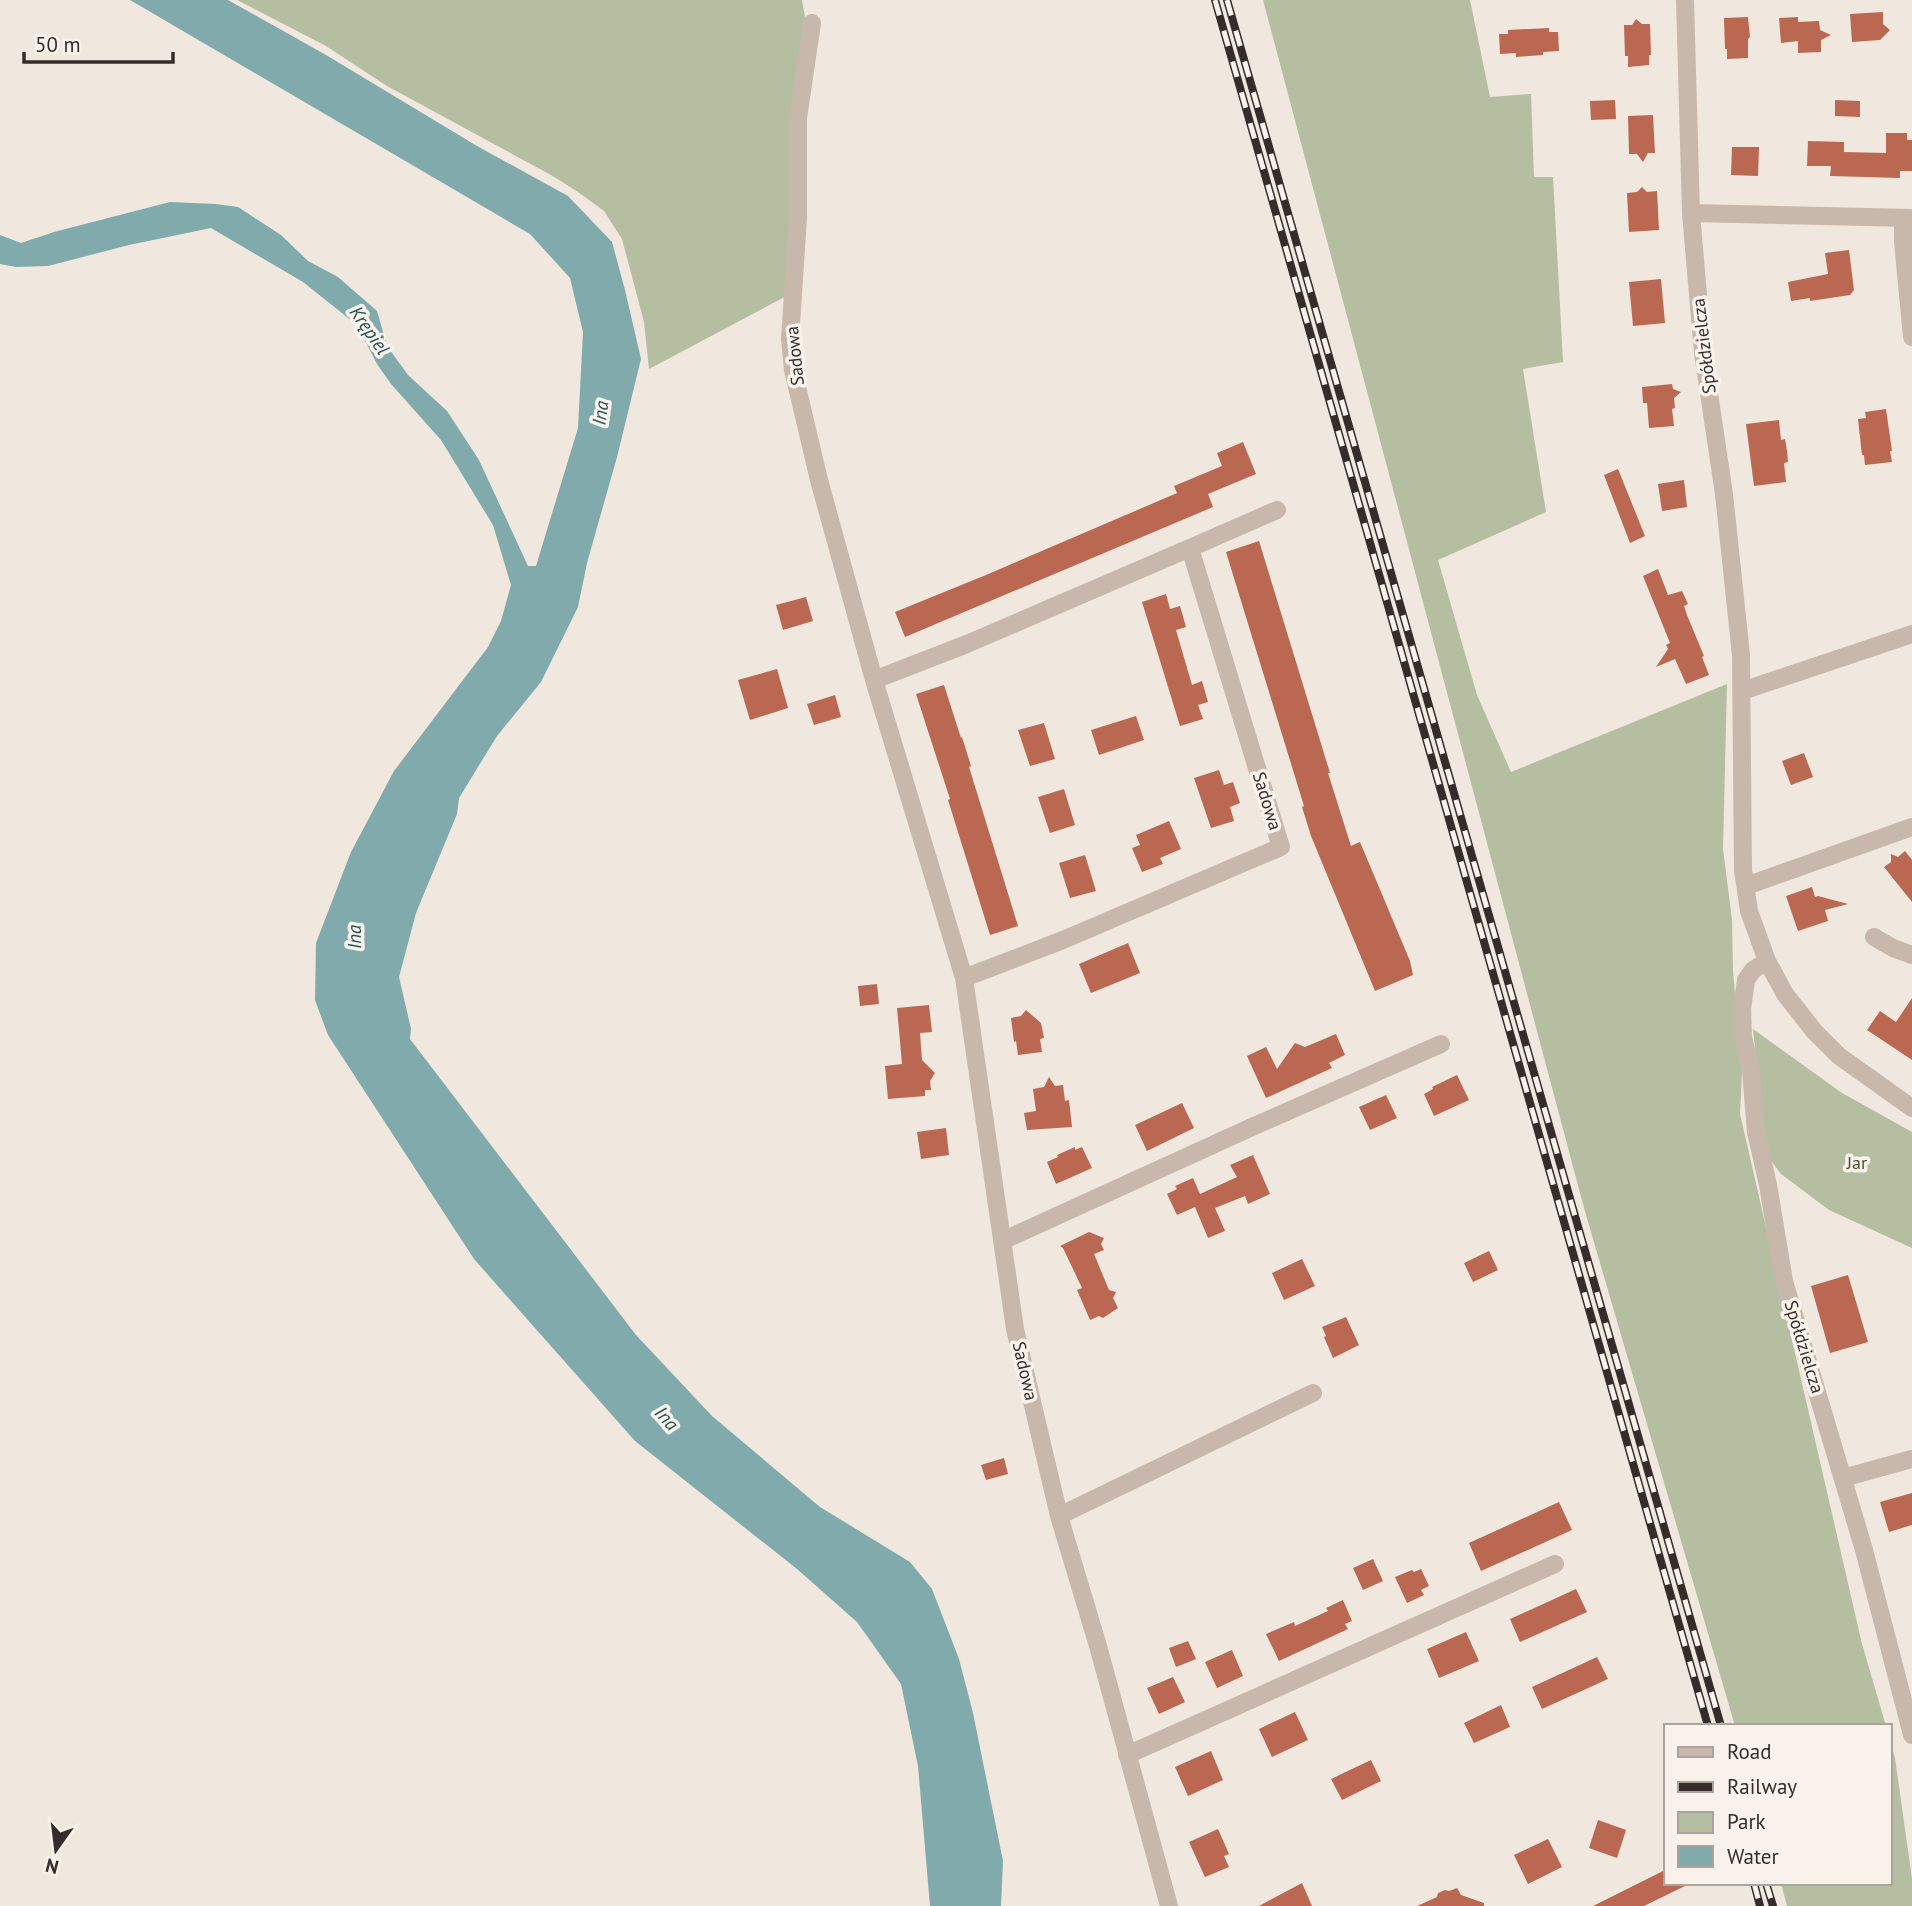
<svg xmlns="http://www.w3.org/2000/svg" width="1912" height="1906" font-family="'PT Sans',sans-serif">
  <rect width="100%" height="100%" fill="#f0e7de"/>
  <path fill="#b5bea0" d="M 237,0 L 802,0 L 805,17 L 792,114 L 794,292 L 649,369 L 644,322 L 622,239 L 604,211 L 578,192 L 551,175 L 387,86 L 326,46 Z
    M 1263,0 L 1470,0 L 1490,97 L 1531,94 L 1534,177 L 1553,177 L 1563,362 L 1523,369 L 1546,512 L 1438,560 L 1477,695 L 1511,772 L 1727,684 L 1723,849 L 1732,920 L 1733,971 L 1742,1073 L 1740,1114 L 1862,1644 L 1886,1726 L 1735,1726 L 1584,1208 Z
    M 1753,1029 L 1842,1093 L 1912,1132 L 1912,1248 L 1829,1210 L 1781,1174 L 1766,1154 Z
    M 1889,1738 L 1895,1758 L 1912,1879 L 1912,1906 L 1787,1906 L 1781,1883 L 1889,1883 Z"/>
  <path fill="#80aaab" d="M 130,0 L 228,0 L 326,55 L 477,146 L 568,196 L 612,242 L 625,290 L 641,359 L 617,457 L 587,563 L 578,607 L 541,682 L 497,736 L 459,798 L 457,814 L 416,913 L 399,977 L 411,1029 L 410,1039 L 636,1335 L 712,1416 L 820,1507 L 910,1562 L 932,1589 L 959,1659 L 973,1713 L 1003,1861 L 1001,1906 L 930,1906 L 918,1766 L 901,1684 L 857,1622 L 797,1569 L 635,1441 L 474,1259 L 328,1035 L 315,1000 L 316,943 L 351,852 L 394,771 L 488,647 L 501,621 L 511,585 L 493,525 L 441,440 L 391,384 L 377,364 L 357,325 L 303,282 L 211,228 L 129,245 L 48,266 L 16,267 L 0,264 L 0,235 L 21,243 L 54,232 L 170,202 L 216,204 L 238,207 L 281,235 L 308,261 L 338,277 L 377,311 L 387,346 L 408,375 L 447,411 L 479,460 L 528,566 L 536,566 L 578,428 L 583,332 L 570,278 L 530,234 Z"/>
  <path fill="#bb6852" d="M 1883,12 L 1883,24 L 1890,30 L 1880,40 L 1852,42 L 1850,14 Z
    M 1748,17 L 1750,37 L 1748,39 L 1748,58 L 1727,59 L 1727,49 L 1725,49 L 1724,18 Z
    M 1798,17 L 1798,22 L 1819,21 L 1820,30 L 1831,35 L 1821,40 L 1821,52 L 1798,53 L 1798,41 L 1781,43 L 1779,18 Z
    M 1636,19 L 1642,24 L 1650,24 L 1651,55 L 1649,55 L 1649,65 L 1628,67 L 1628,56 L 1625,56 L 1624,25 L 1632,25 Z
    M 1549,28 L 1549,32 L 1558,32 L 1559,51 L 1543,52 L 1543,55 L 1529,56 L 1516,57 L 1516,53 L 1500,54 L 1499,34 L 1508,34 L 1508,30 Z
    M 1615,100 L 1616,119 L 1591,120 L 1590,101 Z
    M 1835,100 L 1860,101 L 1860,117 L 1835,116 Z
    M 1653,115 L 1655,153 L 1648,153 L 1643,162 L 1637,154 L 1629,154 L 1628,116 Z
    M 1886,133 L 1907,133 L 1907,140 L 1912,140 L 1912,171 L 1900,171 L 1900,178 L 1830,176 L 1831,166 L 1807,166 L 1808,141 L 1844,142 L 1844,152 L 1886,153 Z
    M 1732,147 L 1759,147 L 1758,176 L 1731,175 Z
    M 1642,187 L 1647,192 L 1657,191 L 1659,230 L 1629,232 L 1627,193 L 1637,192 Z
    M 1849,250 L 1854,290 L 1850,295 L 1810,301 L 1810,298 L 1791,301 L 1788,282 L 1828,274 L 1825,253 Z
    M 1661,279 L 1665,323 L 1633,326 L 1629,282 Z
    M 1672,384 L 1673,389 L 1681,392 L 1674,398 L 1675,408 L 1672,409 L 1674,426 L 1649,428 L 1647,403 L 1643,403 L 1642,387 Z
    M 1886,409 L 1892,451 L 1890,451 L 1892,462 L 1865,465 L 1864,455 L 1862,455 L 1858,419 L 1866,418 L 1865,412 Z
    M 1779,420 L 1781,440 L 1785,439 L 1787,451 L 1788,462 L 1784,463 L 1786,482 L 1754,486 L 1746,424 Z
    M 1243,442 L 1256,474 L 1208,494 L 1213,507 L 905,637 L 895,612 L 986,575 L 1177,493 L 1174,486 L 1222,466 L 1217,453 Z
    M 1618,469 L 1645,536 L 1630,543 L 1604,475 Z
    M 1684,480 L 1687,507 L 1662,511 L 1658,484 Z
    M 1259,541 L 1330,773 L 1328,773 L 1351,846 L 1360,842 L 1410,961 L 1413,975 L 1375,991 L 1311,836 L 1302,807 L 1304,806 L 1226,552 Z
    M 1658,569 L 1668,595 L 1682,591 L 1688,604 L 1684,606 L 1687,615 L 1704,656 L 1702,657 L 1709,675 L 1686,684 L 1675,659 L 1656,667 L 1668,649 L 1666,645 L 1670,643 L 1643,576 Z
    M 1166,594 L 1170,609 L 1180,606 L 1186,627 L 1176,630 L 1192,685 L 1202,681 L 1208,702 L 1198,705 L 1203,719 L 1180,726 L 1142,602 Z
    M 806,597 L 813,621 L 783,630 L 776,605 Z
    M 777,669 L 788,708 L 750,720 L 738,680 Z
    M 944,685 L 961,738 L 962,737 L 971,766 L 969,767 L 1018,926 L 990,935 L 948,800 L 950,799 L 916,694 Z
    M 835,695 L 841,717 L 814,725 L 807,704 Z
    M 1136,716 L 1144,740 L 1099,755 L 1091,730 Z
    M 1044,723 L 1055,759 L 1030,766 L 1018,730 Z
    M 1804,753 L 1813,777 L 1791,785 L 1782,761 Z
    M 1219,770 L 1224,785 L 1233,782 L 1240,803 L 1230,807 L 1234,821 L 1211,828 L 1194,778 Z
    M 1064,789 L 1075,825 L 1050,833 L 1038,797 Z
    M 1169,821 L 1181,849 L 1160,858 L 1163,864 L 1142,872 L 1132,848 L 1140,845 L 1136,835 Z
    M 1905,851 L 1912,860 L 1912,902 L 1884,867 L 1891,862 L 1891,854 L 1898,857 Z
    M 1085,855 L 1096,891 L 1070,898 L 1059,863 Z
    M 1812,887 L 1815,897 L 1818,896 L 1848,904 L 1825,910 L 1828,921 L 1798,931 L 1786,896 Z
    M 1128,943 L 1140,973 L 1091,993 L 1079,964 Z
    M 877,984 L 879,1004 L 860,1006 L 858,986 Z
    M 1912,998 L 1912,1060 L 1867,1030 L 1880,1011 L 1896,1022 Z
    M 929,1005 L 932,1032 L 920,1033 L 922,1060 L 935,1073 L 930,1081 L 931,1090 L 925,1090 L 925,1096 L 888,1099 L 885,1066 L 902,1064 L 897,1008 Z
    M 1026,1010 L 1041,1023 L 1044,1038 L 1040,1039 L 1042,1052 L 1018,1055 L 1016,1041 L 1014,1042 L 1011,1018 L 1021,1016 Z
    M 1336,1034 L 1345,1055 L 1329,1063 L 1332,1068 L 1266,1098 L 1247,1056 L 1266,1047 L 1277,1069 L 1295,1043 L 1305,1047 Z
    M 1457,1075 L 1469,1100 L 1434,1116 L 1424,1094 L 1433,1089 L 1432,1087 Z
    M 1049,1077 L 1055,1086 L 1063,1085 L 1065,1101 L 1069,1100 L 1072,1127 L 1027,1130 L 1024,1113 L 1036,1111 L 1033,1089 L 1044,1087 Z
    M 1386,1095 L 1397,1118 L 1370,1130 L 1359,1107 Z
    M 1182,1103 L 1194,1128 L 1147,1151 L 1135,1125 Z
    M 946,1128 L 949,1155 L 921,1159 L 917,1132 Z
    M 1075,1147 L 1075,1150 L 1082,1147 L 1092,1168 L 1056,1184 L 1047,1162 L 1058,1157 L 1057,1155 Z
    M 1253,1155 L 1270,1194 L 1248,1204 L 1245,1196 L 1215,1208 L 1225,1231 L 1208,1238 L 1195,1207 L 1177,1215 L 1167,1194 L 1177,1189 L 1175,1186 L 1193,1178 L 1200,1194 L 1237,1177 L 1230,1165 Z
    M 1089,1232 L 1104,1238 L 1101,1244 L 1104,1250 L 1094,1254 L 1109,1290 L 1116,1292 L 1113,1298 L 1118,1308 L 1103,1318 L 1099,1316 L 1090,1320 L 1077,1290 L 1082,1288 L 1063,1248 L 1060,1246 Z
    M 1489,1251 L 1498,1270 L 1473,1282 L 1464,1263 Z
    M 1302,1259 L 1315,1286 L 1284,1300 L 1272,1273 Z
    M 1848,1275 L 1868,1342 L 1830,1353 L 1811,1286 Z
    M 1346,1317 L 1359,1345 L 1333,1358 L 1324,1337 L 1326,1336 L 1322,1327 Z
    M 1004,1458 L 1008,1474 L 986,1480 L 981,1465 Z
    M 1912,1493 L 1912,1525 L 1889,1532 L 1880,1502 Z
    M 1559,1502 L 1572,1530 L 1481,1571 L 1469,1543 Z
    M 1373,1559 L 1383,1581 L 1363,1590 L 1353,1568 Z
    M 1421,1569 L 1429,1586 L 1421,1590 L 1424,1595 L 1407,1603 L 1395,1577 L 1412,1570 L 1414,1572 Z
    M 1576,1589 L 1587,1612 L 1520,1642 L 1510,1619 Z
    M 1343,1600 L 1352,1621 L 1345,1624 L 1348,1629 L 1279,1661 L 1266,1634 L 1294,1622 L 1295,1626 L 1328,1611 L 1326,1608 Z
    M 1466,1632 L 1479,1661 L 1439,1678 L 1427,1649 Z
    M 1188,1641 L 1196,1659 L 1176,1667 L 1169,1648 Z
    M 1232,1650 L 1243,1676 L 1217,1688 L 1205,1662 Z
    M 1597,1657 L 1608,1679 L 1542,1709 L 1532,1687 Z
    M 1173,1677 L 1185,1702 L 1159,1714 L 1147,1688 Z
    M 1501,1705 L 1510,1727 L 1474,1743 L 1464,1723 Z
    M 1295,1712 L 1308,1740 L 1272,1757 L 1259,1729 Z
    M 1211,1751 L 1223,1780 L 1188,1796 L 1175,1767 Z
    M 1371,1760 L 1381,1781 L 1342,1800 L 1331,1779 Z
    M 1598,1820 L 1626,1830 L 1617,1858 L 1589,1848 Z
    M 1218,1829 L 1229,1854 L 1224,1856 L 1229,1867 L 1205,1877 L 1189,1842 Z
    M 1548,1839 L 1562,1867 L 1528,1884 L 1514,1855 Z
    M 1665,1870 L 1665,1883 L 1691,1883 L 1644,1906 L 1593,1906 Z
    M 1302,1883 L 1312,1906 L 1259,1906 Z
    M 1457,1888 L 1461,1895 L 1484,1903 L 1484,1906 L 1417,1906 L 1437,1897 L 1438,1893 L 1445,1890 L 1449,1891 Z"/>
  <g fill="none" stroke-linecap="round" stroke-linejoin="round">
    <path stroke="#c8b7ab" stroke-width="18" d="M 1685,0 L 1691,213 L 1703,353 L 1724,494 L 1741,655 L 1743,870 L 1749,911 L 1767,961 L 1785,994 L 1814,1031 L 1839,1056 L 1912,1108
      M 812,23 L 798,118 L 798,218 L 790,339 L 793,370 L 819,480 L 874,680 L 964,978 L 1015,1329 L 1059,1516 L 1098,1646 L 1169,1906
      M 1691,213 L 1912,218
      M 1903,218 L 1903,242 L 1912,337
      M 874,680 L 967,644 L 1190,548
      M 1742,691 L 1912,634
      M 1746,886 L 1912,827
      M 1874,937 L 1893,948 L 1912,955
      M 1767,961 L 1753,970 L 1746,980 L 1742,1009 L 1743,1037 L 1751,1071 L 1756,1132 L 1768,1185 L 1784,1281 L 1864,1550 L 1912,1735
      M 964,978 L 1063,940 L 1281,847 L 1190,548 L 1277,510
      M 1002,1241 L 1252,1127 L 1441,1044
      M 1843,1478 L 1912,1459
      M 1059,1516 L 1313,1393
      M 1127,1755 L 1555,1564"/>
    <g stroke="#362d2a" stroke-width="8">
      <path id="rail" d="M 1215,0 L 1708,1726
        M 1227,0 L 1721,1726
        M 1754,1883 L 1760,1906
        M 1766,1883 L 1773,1906"/>
    </g>
    <use href="#rail" stroke="#f8f2eb" stroke-width="5" stroke-dasharray="16" stroke-linecap="butt"/>
  </g>
  <g text-anchor="middle" stroke-width="7" stroke-linejoin="round" paint-order="stroke">
    <g font-size="18" fill="#362d2a" stroke="#f8f2eb">
      <text transform="translate(1704 346) rotate(-97)" y="6">Spółdzielcza</text>
      <text transform="translate(795 356) rotate(-96)" y="6">Sadowa</text>
      <text transform="translate(1267 801) rotate(73)" y="6">Sadowa</text>
      <text transform="translate(1804 1347) rotate(73)" y="6">Spółdzielcza</text>
      <text transform="translate(1025 1371) rotate(77)" y="6">Sadowa</text>
    </g>
    <g font-size="18" fill="#465230" stroke="#f8f2eb">
      <text x="1857" y="1169">Jar</text>
    </g>
    <g font-size="19" font-style="italic" fill="#235254" stroke="#f8f2eb">
      <text transform="translate(370 330) rotate(55)" y="7">Krępiel</text>
      <text transform="translate(600 413) rotate(-82)" y="7">Ina</text>
      <text transform="translate(354 937) rotate(-91)" y="7">Ina</text>
      <text transform="translate(667 1418) rotate(48)" y="7">Ina</text>
    </g>
  </g>
  <rect x="1664" y="1724" width="228" height="161" fill="#f8f2eb" stroke="#aaa39e" stroke-width="2"/>
  <rect x="1678" y="1747" width="35" height="10" fill="#c8b7ab" stroke="#aaa39e" stroke-width="2"/>
  <text x="1727" y="1759" font-size="21" fill="#362d2a">Road</text>
  <rect x="1678" y="1782" width="35" height="10" fill="#362d2a" stroke="#aaa39e" stroke-width="2"/>
  <text x="1727" y="1794" font-size="21" fill="#362d2a">Railway</text>
  <rect x="1678" y="1812" width="35" height="21" fill="#b5bea0" stroke="#aaa39e" stroke-width="2"/>
  <text x="1727" y="1829" font-size="21" fill="#362d2a">Park</text>
  <rect x="1678" y="1846" width="35" height="21" fill="#80aaab" stroke="#aaa39e" stroke-width="2"/>
  <text x="1727" y="1864" font-size="21" fill="#362d2a">Water</text>
  <g transform="translate(56 1850) rotate(194)" stroke="#f8f2eb" stroke-width="5" paint-order="stroke">
  <path d="M0-5L12 26L0 18L-12 26Z" fill="#362d2a"/>
  <text y="-10" font-size="19" font-weight="bold" text-anchor="middle" fill="#362d2a">N</text>
  </g>
  <path d="M24 52v10h149v-10" fill="none" stroke="#362d2a" stroke-width="3.5"/>
  <text x="35" y="52" font-size="21" fill="#362d2a" stroke="#f8f2eb" stroke-width="5" paint-order="stroke">50 m</text>
</svg>
